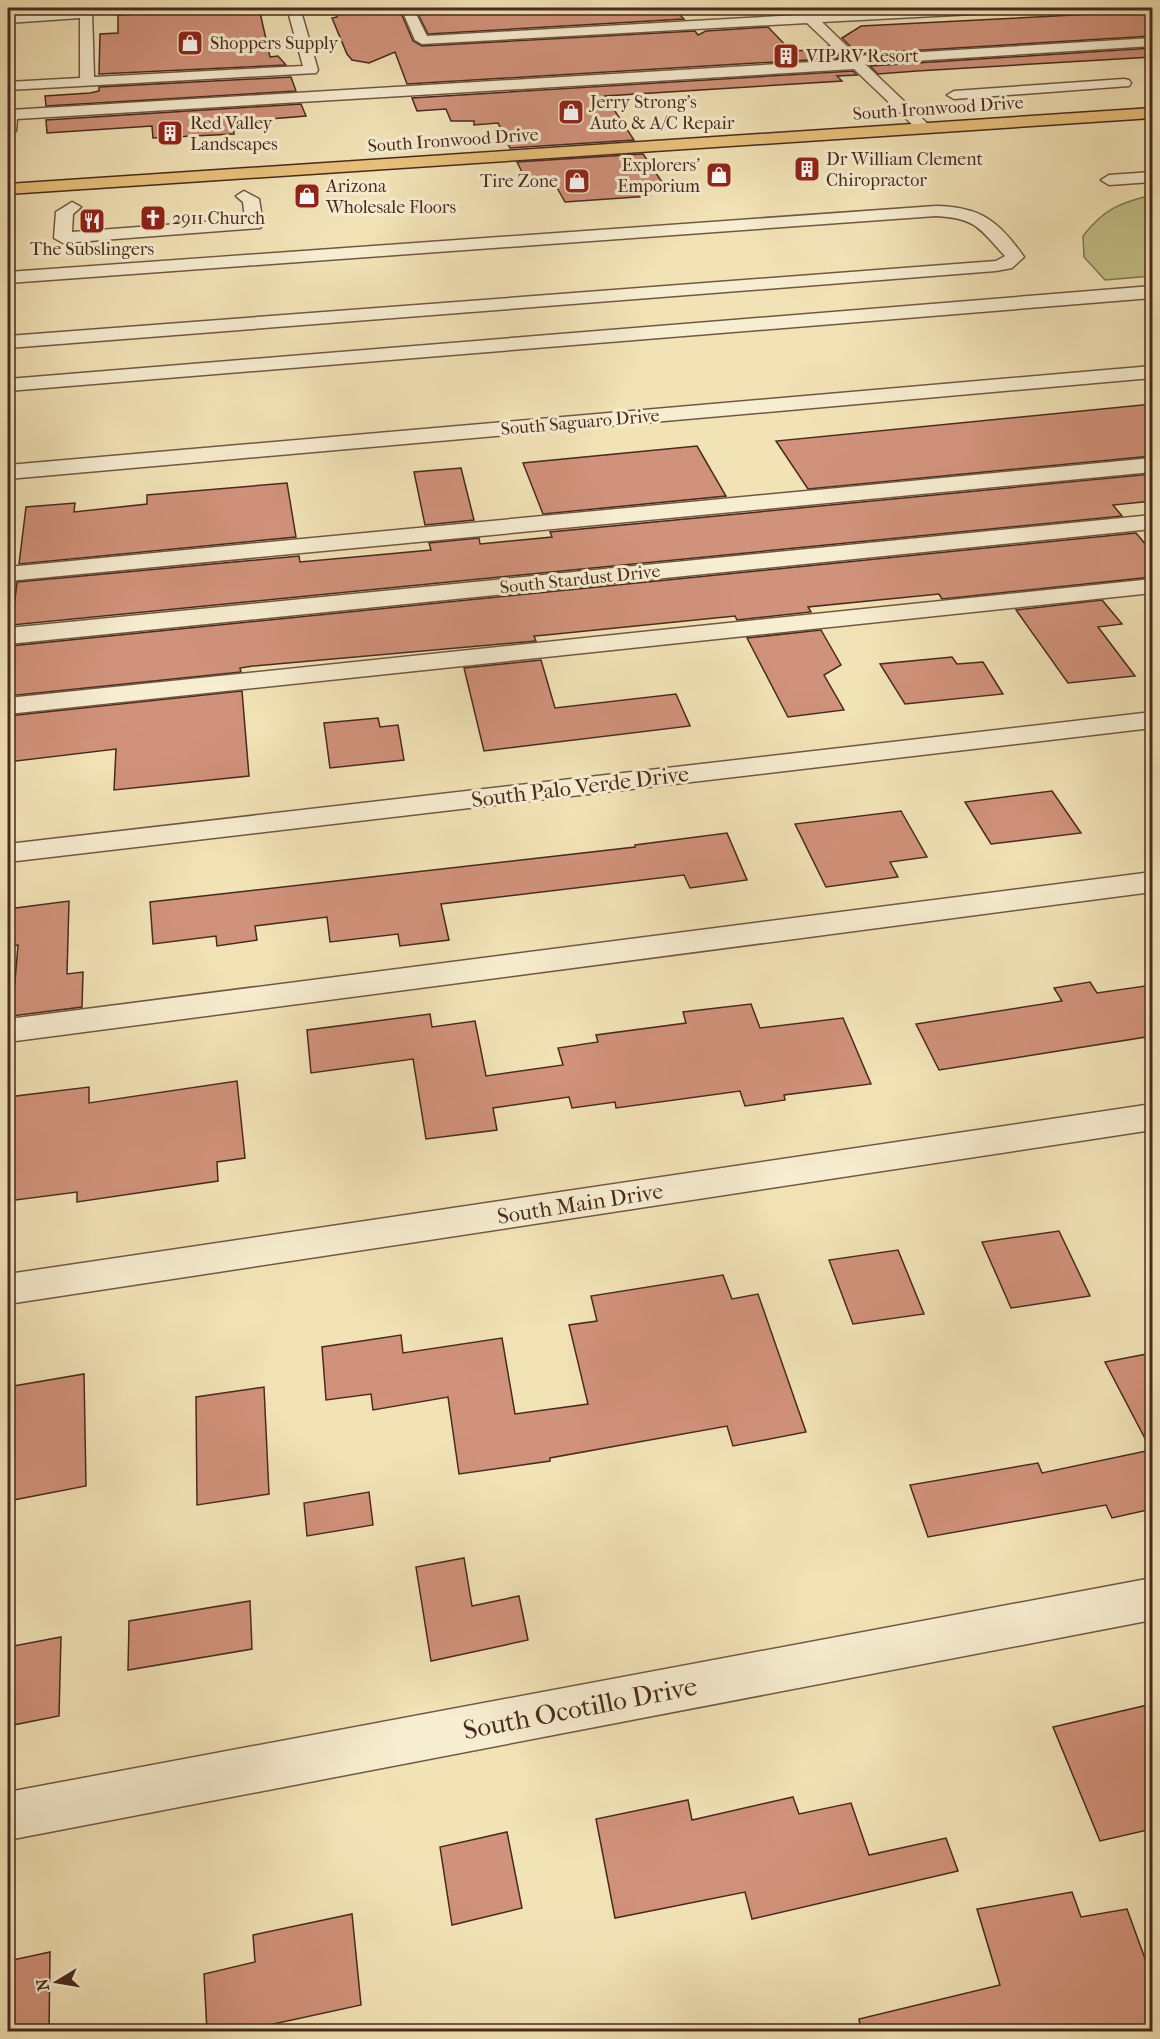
<svg xmlns="http://www.w3.org/2000/svg" width="1160" height="2039" font-family="'IM FELL French Canon',serif">
  <rect width="100%" height="100%" fill="#f2e3b7"/>
  <filter id="stains"><feTurbulence type="fractalNoise" baseFrequency=".00333" numOctaves="4"/><feColorMatrix values="0 0 0 0 .2 0 0 0 0 .09 0 0 0 0 .02 0 0 0 .5 -.17"/></filter>
  <radialGradient id="worn" r=".72"><stop offset=".6" stop-color="#630" stop-opacity="0"/><stop offset="1" stop-color="#630" stop-opacity=".3"/></radialGradient>
  <path fill="#c2c189" stroke="#857654" stroke-width="1.5" d="M 1152,195 L 1152,276 L 1105,280 L 1084,257 L 1083,236 C 1104,209 1119,203 1152,195 Z"/>
  <path fill="#d1927b" stroke="#482a1e" stroke-width="1.5" d="M 259,8 L 270,57 L 278,56 L 286,65 L 99,74 L 100,34 L 118,33 L 118,15 Z
    M 333,8 L 399,8 L 413,41 L 422,46 L 695,31 L 698,35 L 706,31 L 768,27 L 791,51 L 813,50 L 817,54 L 828,46 L 841,58 L 407,84 L 395,52 L 369,63 L 352,60 L 347,54 L 332,18 L 337,17 Z
    M 415,8 L 673,8 L 684,19 L 428,34 Z
    M 1152,11 L 1152,36 L 858,54 L 842,38 L 861,26 Z
    M 1152,48 L 1152,57 L 917,71 L 878,74 L 870,66 Z
    M 853,71 L 857,75 L 837,76 L 842,81 L 605,96 L 634,140 L 510,148 L 498,123 L 474,125 L 474,121 L 451,121 L 446,109 L 417,111 L 412,98 Z
    M 291,77 L 296,91 L 46,106 L 45,96 L 90,93 L 99,91 L 99,87 Z
    M 301,104 L 306,116 L 233,122 L 234,134 L 153,138 L 152,126 L 47,133 L 46,120 Z
    M 643,154 L 664,185 L 644,187 L 650,196 L 565,202 L 556,186 L 530,188 L 517,162 Z
    M 1152,404 L 1152,456 L 808,489 L 776,441 Z
    M 697,446 L 726,496 L 543,514 L 523,463 Z
    M 461,468 L 474,520 L 425,525 L 414,472 Z
    M 1152,474 L 1152,501 L 1113,505 L 1122,516 L 12,625 L 17,582 L 299,556 L 300,562 L 431,550 L 429,543 L 479,538 L 480,544 L 552,537 L 550,532 Z
    M 287,483 L 296,537 L 19,564 L 26,507 L 75,503 L 74,512 L 147,504 L 147,495 Z
    M 1136,533 L 1152,552 L 1152,577 L 942,599 L 939,594 L 808,607 L 811,612 L 737,620 L 735,616 L 546,635 L 534,636 L 536,641 L 253,666 L 240,668 L 241,672 L 8,696 L 10,646 Z
    M 1102,600 L 1122,624 L 1098,627 L 1135,676 L 1068,683 L 1016,610 Z
    M 821,630 L 841,665 L 824,675 L 844,710 L 788,717 L 747,638 Z
    M 952,657 L 957,664 L 983,662 L 1003,694 L 905,704 L 880,664 Z
    M 541,660 L 555,708 L 676,694 L 690,726 L 484,751 L 464,668 Z
    M 242,691 L 249,776 L 114,790 L 116,749 L 8,762 L 8,716 Z
    M 378,718 L 380,727 L 398,725 L 404,760 L 330,768 L 324,723 Z
    M 1052,791 L 1081,833 L 991,844 L 965,802 Z
    M 901,811 L 927,857 L 890,862 L 898,877 L 826,887 L 795,824 Z
    M 727,833 L 747,880 L 690,888 L 684,875 L 441,904 L 449,940 L 400,946 L 398,934 L 330,942 L 327,917 L 255,926 L 257,940 L 217,946 L 216,936 L 153,944 L 150,902 L 635,847 L 635,845 Z
    M 69,901 L 67,974 L 83,972 L 82,1007 L 12,1016 L 18,945 L 8,946 L 8,909 Z
    M 1090,982 L 1097,993 L 1152,985 L 1152,1036 L 939,1070 L 916,1024 L 1062,1001 L 1054,988 Z
    M 751,1004 L 760,1028 L 843,1018 L 871,1084 L 784,1095 L 785,1100 L 745,1106 L 740,1091 L 616,1108 L 615,1102 L 572,1108 L 569,1097 L 493,1108 L 497,1130 L 426,1139 L 413,1059 L 311,1073 L 307,1030 L 430,1014 L 432,1027 L 475,1021 L 486,1076 L 563,1065 L 558,1048 L 598,1042 L 596,1035 L 686,1023 L 683,1012 Z
    M 237,1081 L 245,1158 L 217,1162 L 218,1181 L 77,1202 L 77,1192 L 8,1201 L 8,1097 L 89,1087 L 89,1103 Z
    M 1059,1231 L 1090,1296 L 1011,1308 L 982,1242 Z
    M 898,1250 L 924,1314 L 853,1324 L 829,1260 Z
    M 723,1275 L 732,1299 L 758,1294 L 806,1432 L 733,1446 L 727,1426 L 550,1458 L 550,1461 L 459,1474 L 448,1397 L 373,1410 L 371,1394 L 326,1400 L 322,1347 L 401,1335 L 403,1353 L 502,1338 L 515,1414 L 588,1404 L 569,1325 L 597,1321 L 591,1296 Z
    M 1152,1353 L 1152,1509 L 1112,1518 L 1106,1505 L 928,1537 L 910,1485 L 1038,1463 L 1042,1473 L 1151,1450 L 1105,1362 Z
    M 84,1374 L 86,1486 L 8,1501 L 8,1387 Z
    M 264,1387 L 269,1494 L 197,1505 L 196,1397 Z
    M 369,1492 L 373,1525 L 307,1536 L 304,1503 Z
    M 464,1558 L 472,1606 L 519,1596 L 528,1640 L 431,1661 L 416,1567 Z
    M 250,1601 L 252,1649 L 128,1670 L 129,1621 Z
    M 61,1637 L 59,1716 L 8,1726 L 8,1647 Z
    M 1152,1704 L 1152,1829 L 1100,1841 L 1053,1727 Z
    M 793,1797 L 799,1814 L 851,1803 L 869,1855 L 946,1838 L 958,1871 L 752,1919 L 745,1892 L 615,1918 L 596,1819 L 688,1800 L 692,1820 Z
    M 507,1832 L 522,1908 L 452,1925 L 440,1847 Z
    M 1072,1892 L 1081,1917 L 1127,1909 L 1152,1978 L 1152,2031 L 861,2031 L 859,2019 L 1000,1985 L 977,1909 Z
    M 352,1914 L 361,2005 L 241,2031 L 207,2031 L 204,1974 L 255,1962 L 253,1935 Z
    M 50,1952 L 49,2031 L 8,2031 L 8,1961 Z"/>
  <g fill="none" stroke-linecap="round" stroke-linejoin="round">
    <g stroke="#725844" stroke-width="3">
      <path id="minor" d="M 287,8 L 300,8 L 318,70 L 316,73 L 8,90 L 8,82 L 80,78 L 80,18 L 8,23 L 8,15 L 92,11 L 94,77 L 303,66 Z
        M 401,8 L 413,8 L 427,36 L 799,15 L 794,8 L 806,8 L 814,15 L 947,8 L 1017,8 L 1011,12 L 822,22 L 857,56 L 1152,38 L 1152,46 L 865,64 L 929,125 L 932,128 L 929,131 L 919,131 L 854,69 L 17,119 L 16,131 L 8,136 L 8,111 L 10,110 L 846,60 L 807,23 L 422,44 L 415,40 Z
        M 1124,79 L 1129,80 L 1131,83 L 1129,86 L 954,99 L 947,95 L 954,91 Z
        M 1152,172 L 1152,182 L 1109,185 L 1101,180 L 1109,175 Z
        M 244,191 L 259,199 L 263,224 L 260,228 L 63,243 L 54,238 L 56,212 L 72,202 L 81,207 L 73,214 L 72,232 L 245,219 L 243,202 L 236,196 Z
        M 936,206 C 980,207 998,220 1024,257 L 1012,268 L 996,271 L 8,348 L 8,336 L 996,261 L 1005,256 C 979,228 976,218 936,216 L 8,283 L 8,272 Z
        M 1152,286 L 1152,298 L 8,391 L 8,379 Z
        M 1152,366 L 1152,378 L 8,479 L 8,465 Z
        M 1152,458 L 1152,472 L 8,581 L 8,567 Z
        M 1152,515 L 1152,529 L 8,644 L 8,628 Z
        M 1152,579 L 1152,593 L 8,714 L 8,698 Z
        M 1152,712 L 1152,728 L 8,862 L 8,844 Z
        M 1152,872 L 1152,892 L 8,1042 L 8,1019 Z
        M 1152,1104 L 1152,1130 L 8,1304 L 8,1274 Z
        M 1152,1578 L 1152,1620 L 8,1840 L 8,1792 Z"/>
    </g>
    <g stroke="#482a1e" stroke-width="3">
      <path id="major" d="M 1152,108 L 1152,118 L 8,194 L 8,184 Z"/>
    </g>
    <use href="#minor" fill="#f7edd0" fill-rule="evenodd"/>
    <use href="#major" fill="#e9c27c" fill-rule="evenodd"/>
  </g>
  <defs>
    <g id="shop-square" transform="scale(1.35)"><rect x="-9" y="-9" width="18" height="18" rx="4" fill="#8f2418" stroke="#f7edd0"/><path d="M-5-2.5h2.3a2.7 3.5 0 0 1 5.4 0H5L5.5 6h-11ZM-1.5-2.5h3a1.5 2.3 0 0 0-3 0Z" fill="#fff"/></g>
    <g id="building-square" transform="scale(1.35)"><rect x="-9" y="-9" width="18" height="18" rx="4" fill="#8f2418" stroke="#f7edd0"/><path d="M-4-6H4V6H1V3H-1V6H-4ZM-2.5-4.3h1.7v1.8h-1.7ZM.8-4.3h1.7v1.8H.8ZM-2.5-1h1.7V.8h-1.7ZM.8-1h1.7V.8H.8Z" fill="#fff"/></g>
    <g id="church-square" transform="scale(1.35)"><rect x="-9" y="-9" width="18" height="18" rx="4" fill="#8f2418" stroke="#f7edd0"/><path d="M-1.2-6h2.4v3.5h3.3v2.4h-3.3V6h-2.4V-.1h-3.3v-2.4h3.3Z" fill="#fff"/></g>
    <g id="restaurant-square" transform="scale(1.35)"><rect x="-9" y="-9" width="18" height="18" rx="4" fill="#8f2418" stroke="#f7edd0"/><path d="M-5-6h1v4h1v-4h1v4h1v-4h1v5L-1.5 .5V6h-2V.5L-5-1ZM5-6V6H3V1.5H1.5Q1.5-4 5-6Z" fill="#fff"/></g>
  </defs>
  <g fill-rule="evenodd">
    <use href="#shop-square" x="190" y="43"/>
    <use href="#building-square" x="786" y="56"/>
    <use href="#shop-square" x="571" y="112"/>
    <use href="#building-square" x="170" y="133"/>
    <use href="#building-square" x="807" y="169"/>
    <use href="#shop-square" x="719" y="175"/>
    <use href="#shop-square" x="577" y="181"/>
    <use href="#shop-square" x="307" y="196"/>
    <use href="#church-square" x="153" y="218"/>
    <use href="#restaurant-square" x="92" y="221"/>
  </g>
  <g text-anchor="middle" stroke-width="6" stroke-linejoin="round" paint-order="stroke">
    <g font-size="18" fill="#482a1e" stroke="#f7edd0" text-anchor="start">
      <text x="210" y="49">Shoppers Supply</text>
      <text x="806" y="62">VIP RV Resort</text>
      <text x="590" y="108">Jerry Strong's<tspan x="590" dy="21">Auto &amp; A/C Repair</tspan></text>
      <text x="190" y="129">Red Valley<tspan x="190" dy="21">Landscapes</tspan></text>
      <text x="826" y="165">Dr William Clement<tspan x="826" dy="21">Chiropractor</tspan></text>
      <text x="700" y="171" text-anchor="end">Explorers'<tspan x="700" dy="21">Emporium</tspan></text>
      <text x="558" y="187" text-anchor="end">Tire Zone</text>
      <text x="326" y="192">Arizona<tspan x="326" dy="21">Wholesale Floors</tspan></text>
      <text x="172" y="224">2911 Church</text>
      <text x="92" y="255" text-anchor="middle">The Subslingers</text>
    </g>
    <g font-size="18" fill="#482a1e" stroke="#f7edd0">
      <text transform="translate(938 108) rotate(-4)" y="6">South Ironwood Drive</text>
      <text transform="translate(453 140) rotate(-4)" y="6">South Ironwood Drive</text>
      <text transform="translate(580 422) rotate(-5)" y="6">South Saguaro Drive</text>
      <text transform="translate(580 579) rotate(-6)" y="6">South Stardust Drive</text>
    </g>
    <g font-size="22" fill="#482a1e" stroke="#f7edd0">
      <text transform="translate(580 786) rotate(-7)" y="8">South Palo Verde Drive</text>
      <text transform="translate(580 1203) rotate(-9)" y="8">South Main Drive</text>
    </g>
    <g font-size="27" fill="#482a1e" stroke="#f7edd0">
      <text transform="translate(580 1708) rotate(-11)" y="9">South Ocotillo Drive</text>
    </g>
  </g>
  <rect width="1160" height="2039" fill="none" stroke="#f2e3b7" stroke-width="30"/>
  <rect x="9" y="9" width="1142" height="2021" fill="none" stroke="#482a1e" stroke-width="3"/>
  <rect x="15" y="15" width="1130" height="2009" fill="none" stroke="#482a1e" stroke-width="1.5"/>
  <g transform="translate(57 1982) rotate(259)" stroke="#f7edd0" stroke-width="4.5" paint-order="stroke">
  <path d="M0-4.5L10 22L0 15L-10 22Z" fill="#482a1e"/>
  <text y="-9" font-size="16" font-weight="bold" text-anchor="middle" fill="#482a1e">N</text>
  </g>
  <rect width="100%" height="100%" filter="url(#stains)"/>
  <rect width="100%" height="100%" fill="url(#worn)"/>
</svg>
